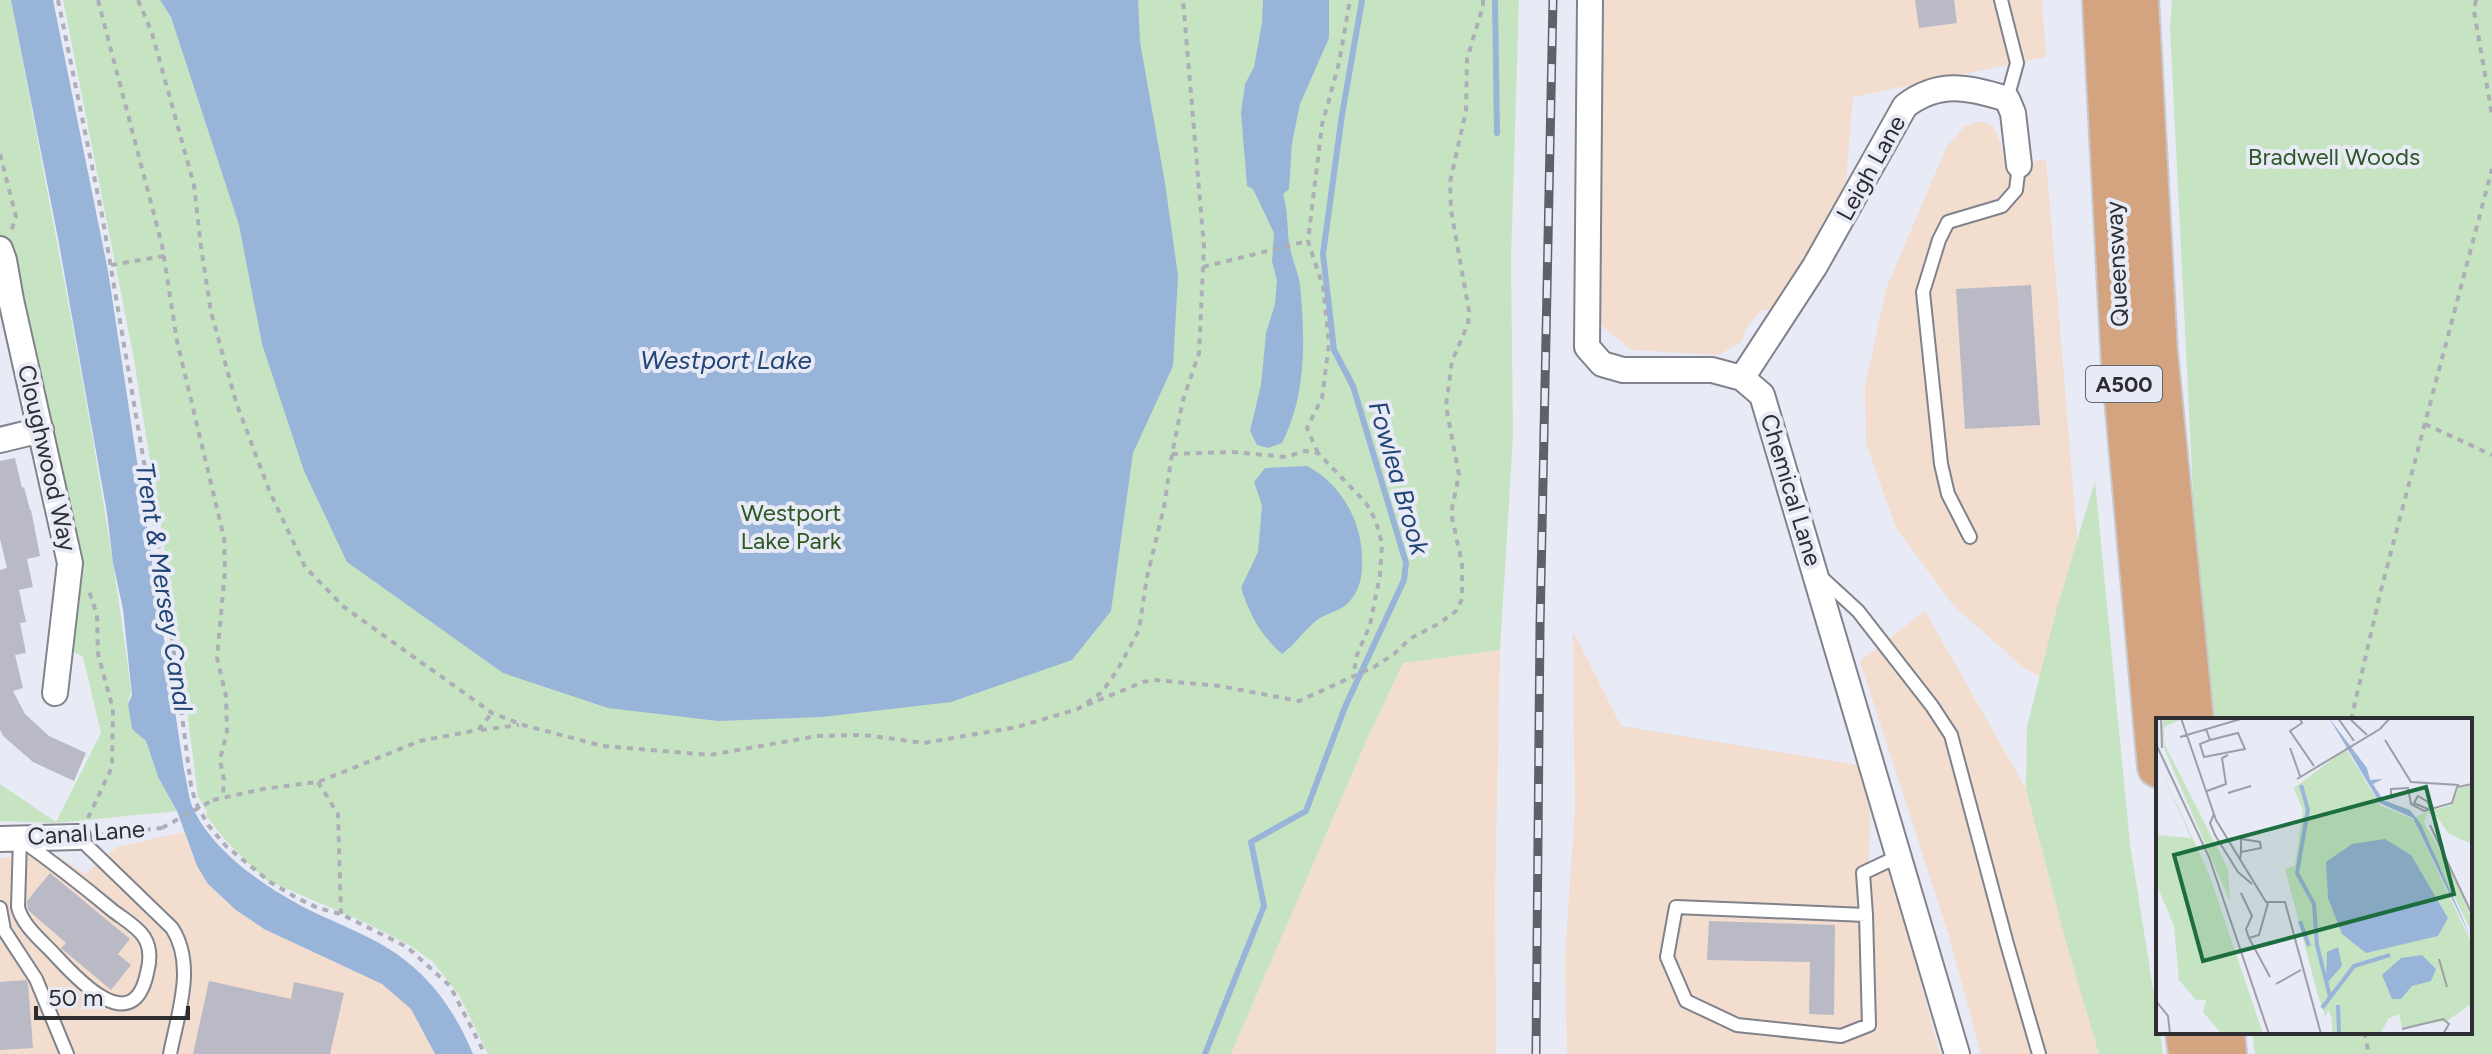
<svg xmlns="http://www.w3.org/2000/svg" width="2492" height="1054" font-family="Figtree,sans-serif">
  <rect width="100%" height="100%" fill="#e8eaf6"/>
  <path fill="#f2ddcf" d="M 1601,0 L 2042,0 L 2046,57 L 1853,97 L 1846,181 L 1822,239 L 1774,310 L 1762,310 L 1746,328 L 1742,341 L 1719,355 L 1631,350 L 1599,323 Z
    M 1982,121 L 1993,127 L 2001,143 L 2005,166 L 2046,159 L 2089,681 L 2052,684 L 2023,667 L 1954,606 L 1896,528 L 1866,443 L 1865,387 L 1886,289 L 1947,146 L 1965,126 Z
    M 1925,611 L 2026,789 L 2066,942 L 2099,1054 L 1981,1054 L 1949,936 L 1860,661 Z
    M 1573,631 L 1621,726 L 1864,766 L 1870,794 L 1869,862 L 1891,873 L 1940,1054 L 1567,1054 L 1565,956 L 1575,809 Z
    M 1500,650 L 1495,893 L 1496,1054 L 1231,1054 L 1368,737 L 1403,663 Z
    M 184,832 L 197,866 L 236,910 L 264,929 L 382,984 L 411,1009 L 435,1054 L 0,1054 L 0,858 L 58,856 L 85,874 L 117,847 Z"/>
  <path fill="#c7e4c2" d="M 0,0 L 11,0 C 54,230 101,458 131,690 L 128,704 L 132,728 L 146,741 L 158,777 L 177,811 L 56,823 L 0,821 L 0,784 L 56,822 L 101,733 L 83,657 L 66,647 L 74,569 L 8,249 L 0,236 Z
    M 63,0 L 1519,0 L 1511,260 L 1513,437 L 1500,650 L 1403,663 L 1368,737 L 1231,1054 L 488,1054 L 459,995 L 433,962 L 411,946 L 364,922 L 266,880 L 227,842 L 206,816 L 207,811 L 198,797 L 176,622 L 133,354 Z
    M 2172,0 L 2492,0 L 2492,1054 L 2255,1054 L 2252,1032 L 2470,1032 L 2470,720 L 2212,720 L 2194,513 L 2170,27 Z
    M 2095,481 L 2130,844 L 2158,1020 L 2158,1032 L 2160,1032 L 2163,1054 L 2099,1054 L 2066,942 L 2026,789 L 2027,727 L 2055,615 Z"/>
  <path fill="#99b4d9" d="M 11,0 L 53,0 L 108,271 L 184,770 C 187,781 188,795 192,806 C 214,857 282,899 331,920 C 357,932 384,943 406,961 C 437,985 458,1018 473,1054 L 435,1054 L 411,1009 L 382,984 L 264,929 L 236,910 L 208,884 L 197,866 L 177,811 L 158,777 L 146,741 L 132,729 L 128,704 L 132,695 L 123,609 L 113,563 L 107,513 L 58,238 Z
    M 160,0 L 1138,0 L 1140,42 L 1165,183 L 1178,276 L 1173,366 L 1133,453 L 1111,611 L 1072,660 L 951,702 L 822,717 L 718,721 L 608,708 L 503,673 L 347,562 L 304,471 L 262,344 L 239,225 L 171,17 Z
    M 1263,0 L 1329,0 L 1329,38 L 1300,104 L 1292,143 L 1289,189 L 1283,194 C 1288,210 1287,226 1289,243 C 1291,257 1298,271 1300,285 C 1305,337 1307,395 1282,443 L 1268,448 L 1257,445 L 1250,431 L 1261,385 L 1266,333 L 1275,304 L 1277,281 L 1272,261 L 1274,233 L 1253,189 L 1247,186 L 1241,113 L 1245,84 L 1254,67 L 1262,23 Z
    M 1307,466 C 1342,484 1363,523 1362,562 C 1362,577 1360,590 1349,602 C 1341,611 1327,613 1317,620 C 1304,630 1296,644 1282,654 C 1259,633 1251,617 1241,588 L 1258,552 L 1262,505 L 1254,482 L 1265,468 Z"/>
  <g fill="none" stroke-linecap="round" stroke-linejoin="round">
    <path stroke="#99b4d9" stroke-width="6" d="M 1495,0 L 1497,133
      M 1205,1054 L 1264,906 L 1251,842 L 1306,811 L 1345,707 L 1404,580 L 1406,563 L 1353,386 L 1334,350 L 1323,254 L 1342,115 L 1362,0"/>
  </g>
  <path fill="#b9bac6" d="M 1915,0 L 1954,0 L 1957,23 L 1919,28 Z
    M 2031,285 L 2040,425 L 1965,429 L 1956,289 Z
    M 15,458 L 22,488 L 24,487 L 30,510 L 31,510 L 40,556 L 27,559 L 33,587 L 19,590 L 26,622 L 20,623 L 26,653 L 15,655 L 23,688 L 13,691 L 25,714 L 49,736 L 86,753 L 74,781 L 33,762 L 3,736 L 0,730 L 0,570 L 7,568 L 0,539 L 0,461 Z
    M 50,873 L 130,939 L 118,954 L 131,965 L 111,990 L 61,948 L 66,943 L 28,910 L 27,901 Z
    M 1709,921 L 1835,925 L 1834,1015 L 1809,1014 L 1810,962 L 1707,960 Z
    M 26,980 L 28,983 L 33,1048 L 0,1050 L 0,982 Z
    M 209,981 L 291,999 L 294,982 L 344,993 L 330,1054 L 193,1054 Z"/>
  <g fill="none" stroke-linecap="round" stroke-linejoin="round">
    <g stroke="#80828c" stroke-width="16">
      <path id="service" d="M 2001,0 L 2017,63 L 2007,99
        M 1970,537 L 1948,494 L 1941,464 L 1923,292 L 1939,240 L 1948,222 L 2002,206 L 2016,190 L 2019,165
        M 1821,577 L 1858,611 L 1932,706 L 1951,735 L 2007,944 L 2039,1054
        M 78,837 L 172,928 C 196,965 178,1013 170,1054
        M 20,839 C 51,861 82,885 112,910 C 122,918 137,926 144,937 C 151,948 150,962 147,973 C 133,1040 77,979 55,955 C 42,941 22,925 18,907 Z
        M 0,908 L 4,930 L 36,979 L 67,1054
        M 1866,915 L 1869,1025 L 1841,1036 L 1737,1025 L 1686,1001 L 1667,957 L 1676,907 L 1866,915 L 1863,873 L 1899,856"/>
    </g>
    <g stroke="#80828c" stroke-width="28">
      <path id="minor" d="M 1590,0 L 1587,347 L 1602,364 L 1623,370 L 1712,370 L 1742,378 L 1762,395 L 1957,1054
        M 0,249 L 4,260 L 11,300 L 70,563 L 55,693
        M 1742,378 L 1815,266 L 1905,106 C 1939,80 1969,87 2007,99 L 2013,113 L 2019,165
        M 0,440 L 41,430
        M 0,839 L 78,837"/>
    </g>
    <g stroke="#c8c8ca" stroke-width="44">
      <path id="trunk" d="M 2103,0 L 2122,364 L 2158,767
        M 2138,0 L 2157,353 L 2193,720
        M 2186,1032 L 2189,1054
        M 2224,1032 L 2226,1054"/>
    </g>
    <path stroke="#adaeb8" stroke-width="4" stroke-dasharray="6 6" stroke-linecap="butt" d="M 58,0 L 102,215 L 167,598 L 191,786 L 196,803 L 208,825 L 226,846 L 270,882 L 297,898 L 318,908 L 341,914 L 407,947 L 450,986 L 485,1054
      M 98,0 L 162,245 L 177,341 L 224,538 L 225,571 L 217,658 L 226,696 L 227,731 L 220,760 L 224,780 L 223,797
      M 138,0 L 152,33 L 194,185 L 201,247 L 211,312 L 236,402 L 269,490 L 305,567 L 344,607 L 492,713 L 523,725 L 603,746 L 710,755 L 817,736 L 864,735 L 924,743 L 1017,727 L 1078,709 L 1102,692 L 1118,669 L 1139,630 L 1147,577 L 1164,507 L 1172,454 L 1183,400 L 1199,353 L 1204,247 L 1183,0
      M 2476,0 L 2474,11 L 2492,115
      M 0,154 L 16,217 L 11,231
      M 111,265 L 164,256
      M 1203,267 L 1308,241
      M 2425,424 L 2492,455
      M 1318,453 L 1307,428 L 1322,398 L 1329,344 L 1323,287 L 1308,241 L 1322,125 L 1339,63 L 1350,0
      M 1172,454 L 1232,452 L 1286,457 L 1305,451 L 1318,453 L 1366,503 L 1376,521 L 1382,544 L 1380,575 L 1370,625 L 1357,655 L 1353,676
      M 1087,705 L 1143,682 L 1155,680 L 1220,686 L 1299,701 L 1374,667 L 1394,654 L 1411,638 L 1440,623 L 1456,611 L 1462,599 L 1462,563 L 1451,513 L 1459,475 L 1446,406 L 1452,361 L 1468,324 L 1469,311 L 1451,210 L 1450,182 L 1466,111 L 1467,59 L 1483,6 L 1483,0
      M 2351,720 L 2381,590 L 2492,169
      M 481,730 L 519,725
      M 318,782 L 338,814 L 341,914
      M 213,800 L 263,789 L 318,782 L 420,741 L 478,730 L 492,713
      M 88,818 L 112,767 L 113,709 L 98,654 L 97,615 L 89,591
      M 97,835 L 162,828
      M 2364,1032 L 2369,1054"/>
    <use href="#service" stroke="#fff" stroke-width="12"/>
    <use href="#minor" stroke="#fff" stroke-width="24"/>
    <use href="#trunk" stroke="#d4a480" stroke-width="40"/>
    <g stroke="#606168" stroke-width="9">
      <path id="rail" d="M 1536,1054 L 1540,626 L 1553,0"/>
    </g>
    <use href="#rail" stroke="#e8eaf6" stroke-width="6" stroke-dasharray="18" stroke-linecap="butt"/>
    <path stroke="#adaeb8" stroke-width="4" stroke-dasharray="6 6" stroke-linecap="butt" d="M 162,828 L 213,800"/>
  </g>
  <g text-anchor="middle" stroke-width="8" stroke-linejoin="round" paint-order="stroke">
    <rect fill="#e8eaf6" stroke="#65666d" stroke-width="2" x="2086" y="366" width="76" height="36" rx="6"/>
    <g font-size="22" font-weight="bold" fill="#2d2d32">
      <text x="2124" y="392">A500</text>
    </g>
    <g font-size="24" fill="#2e5826" stroke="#e8eaf6">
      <text x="2334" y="165">Bradwell Woods</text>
      <text x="791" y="521">Westport<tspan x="791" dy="28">Lake Park</tspan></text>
    </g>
    <g font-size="24" fill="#2d2d32" stroke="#e8eaf6">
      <text transform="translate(1871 168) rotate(-61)" y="8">Leigh Lane</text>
      <text transform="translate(2117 264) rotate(-93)" y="8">Queensway</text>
      <text transform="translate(47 458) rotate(77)" y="8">Cloughwood Way</text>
      <text transform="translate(1791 490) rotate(73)" y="8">Chemical Lane</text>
      <text transform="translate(86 833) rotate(-4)" y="8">Canal Lane</text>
    </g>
    <g font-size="26" font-style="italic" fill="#214575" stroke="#e8eaf6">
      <text x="726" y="369">Westport Lake</text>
      <text transform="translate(1399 478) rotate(74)" y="9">Fowlea Brook</text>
      <text transform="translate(164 587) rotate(81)" y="9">Trent &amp; Mersey Canal</text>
    </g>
  </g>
  <g transform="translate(2156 718)">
    <rect width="316" height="316" fill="#e8eaf6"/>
    <path d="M 8,0 L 24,2 L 8,9 L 8,25 L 72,151 L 74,184 L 8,30 L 5,13 ZM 190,31 L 225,88 L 257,101 L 316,226 L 316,285 L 291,303 L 246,310 L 243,296 L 233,300 L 225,314 L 232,316 L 176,316 L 176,301 L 172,291 L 170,300 L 162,278 L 129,151 L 139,147 L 147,93 L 138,70 ZM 0,41 L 53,156 L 107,316 L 66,316 L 47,294 L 50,282 L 40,282 L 23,262 L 18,208 L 0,165 L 0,117 L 35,120 ZM 316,67 L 316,126 L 293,116 L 280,98 L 271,95 L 268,105 L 298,157 L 316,201 L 316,215 L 259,99 L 271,94 L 295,87 L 302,70 Z" fill="#c7e4c2"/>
    <path d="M 173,0 L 211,50 L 214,62 L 227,61 L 217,66 L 227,82 L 254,92 L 265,106 L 316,222 L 257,100 L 224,85 ZM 229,121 L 255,137 L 292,200 L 282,218 L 210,235 L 186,216 L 172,180 L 170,144 L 196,126 ZM 182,229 L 186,248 L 170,266 L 171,234 ZM 266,237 L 280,251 L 275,263 L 256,268 L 245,281 L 236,281 L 226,257 L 245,240 Z" fill="#99b4d9"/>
    <path fill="none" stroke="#99b4d9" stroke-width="4" d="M 145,67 L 152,92 L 141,155 L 158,186 L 161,227 L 174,279M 144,203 L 153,228M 182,287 L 183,316M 166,290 L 198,248 L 234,237"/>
    <path fill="none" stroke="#9d9ea8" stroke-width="2" d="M 5,0 L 6,30M 25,0 L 60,102 L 110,184 L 129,184 L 165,316M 182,0 L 198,23M 193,0 L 211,17M 144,1 L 146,5 L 134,13 L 158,48M 50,11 L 54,22 L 44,26 L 48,39 L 89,31 L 82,15 L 54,22M 24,19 L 88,0M 229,22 L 255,64 L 303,67M 0,26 L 53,139 L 113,316M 134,30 L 144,58M 141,61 L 224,11 L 234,0M 51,73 L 70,66 L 66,40 L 72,37M 72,75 L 95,68M 235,77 L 235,71 L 252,70 L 255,86 L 268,93 L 296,85 L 301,69 L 316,66M 262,78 L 272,84 L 274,92 L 258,85 ZM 58,96 L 54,105 L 59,117 L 82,154 L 96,166M 274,107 L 315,194M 84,141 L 85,134 L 105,130 L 104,124 L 85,121 L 85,134M 85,175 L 96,198 L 90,211 L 93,220 L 103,217 L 112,185M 93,220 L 114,259M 283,241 L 291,269M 120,266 L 145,252M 0,283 L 12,298 L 14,316M 246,311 L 287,301 L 293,306 L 287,316"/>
    <path fill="#1d6e3e" fill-opacity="0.15" stroke="#1d6e3e" stroke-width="4" d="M 270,69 L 298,176 L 47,243 L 18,137 Z"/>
    <rect width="316" height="316" fill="none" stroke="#2d2d32" stroke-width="4"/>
  </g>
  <path d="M36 1006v12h152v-12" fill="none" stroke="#2d2d32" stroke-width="4"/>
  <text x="48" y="1006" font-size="24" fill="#2d2d32" stroke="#e8eaf6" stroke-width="6" paint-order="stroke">50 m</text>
</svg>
